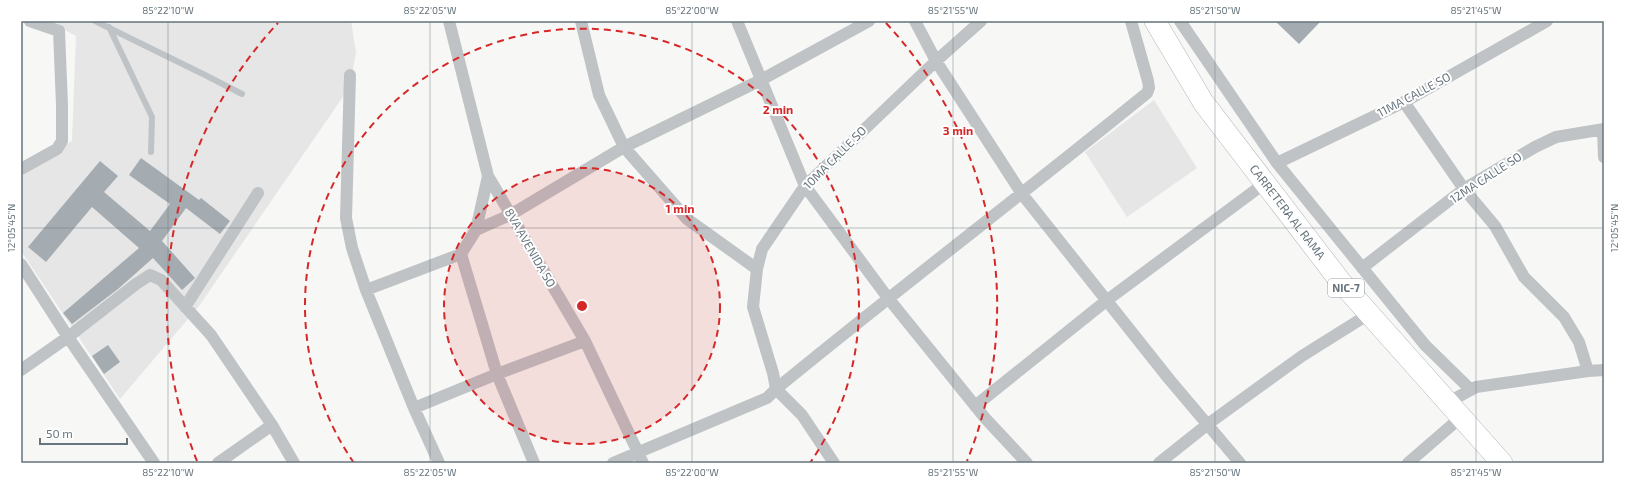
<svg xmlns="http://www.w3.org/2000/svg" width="1625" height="484" font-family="'Exo 2',sans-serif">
  <rect width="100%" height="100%" fill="#f7f7f5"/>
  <path fill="#e5e6e5" d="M 47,21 L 351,21 L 356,53 L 349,88 L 199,306 L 120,399 L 21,251 L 21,174 L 72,141 L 76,36 Z
    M 1154,100 L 1197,168 L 1127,217 L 1085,152 Z"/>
  <path fill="#a5acb1" d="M 1275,21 L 1321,21 L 1299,44 Z
    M 141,158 L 199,200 L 201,198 L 230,221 L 220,234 L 186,208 L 162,241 L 195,278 L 194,279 L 182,290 L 153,258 L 118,289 L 72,324 L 63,313 L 139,248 L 92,207 L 46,262 L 28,247 L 100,161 L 118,176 L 104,192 L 150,231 L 170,204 L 129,175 Z
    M 108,345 L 120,362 L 104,374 L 92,356 Z"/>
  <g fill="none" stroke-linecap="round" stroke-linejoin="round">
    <g stroke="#b3b6b9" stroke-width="22">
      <g id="trunk">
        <path id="s1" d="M 1155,21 L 1203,102 L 1340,281 L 1502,463"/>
      </g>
    </g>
    <path stroke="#bfc3c6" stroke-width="6" d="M 95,21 L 205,75 L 242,94
      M 109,27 L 152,117 L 151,152"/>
    <path stroke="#bfc3c6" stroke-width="12" d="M 449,21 L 488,176 L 585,341 L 643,463
      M 581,21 L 599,95 L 624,147 L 687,219 L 757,269
      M 737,21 L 805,186 L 888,298 L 985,418 L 1027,463
      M 915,21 L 936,61 L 1022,194 L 1169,379 L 1240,463
      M 1180,21 L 1277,163 L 1425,345 L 1471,390
      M 350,75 L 346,218 L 352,248 L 366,290 L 414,408 L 439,463
      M 1404,102 L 1464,189 L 1495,226 L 1524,277 L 1564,317 L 1579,342 L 1588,371
      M 1603,129 L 1604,157
      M 1277,163 L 1404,102 L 1547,21
      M 21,169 L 57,149 L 62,141 L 62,105 L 59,31 L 30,21
      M 476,230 L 510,215 L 624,147 L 761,80 L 869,21
      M 461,254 L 497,374 L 534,463
      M 21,264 L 68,337 L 154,463
      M 1362,268 L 1464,189 L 1535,147 L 1556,137 L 1604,129
      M 366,290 L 461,254 L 476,230 L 488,176
      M 185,307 L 258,193
      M 21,370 L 68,337 L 136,284 L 150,275 L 161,280 L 211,335 L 272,425 L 294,463
      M 1447,403 L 1476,387 L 1588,371 L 1604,370
      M 975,406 L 1106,301 L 1265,183
      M 414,408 L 497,374 L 585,341
      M 218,463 L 272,425
      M 613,463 L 767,398 L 776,389 L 773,373 L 753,307 L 757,269 L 762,249 L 805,186 L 936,61 L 981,21
      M 834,463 L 802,415 L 776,389 C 898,289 1024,193 1147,93 L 1149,88 L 1148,81 L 1131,21
      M 1159,463 L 1208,424 L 1302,356 L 1369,314
      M 1408,463 L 1460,418"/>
    <use href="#trunk" stroke="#fff" stroke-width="21"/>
  </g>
  <path fill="none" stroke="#66747c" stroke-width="1" stroke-opacity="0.45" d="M 168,21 L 168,463M 430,21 L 430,463M 692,21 L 692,463M 953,21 L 953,463M 1215,21 L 1215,463M 1476,21 L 1476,463M 21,228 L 1604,228"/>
  <circle cx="582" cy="306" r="138" fill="#d62828" fill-opacity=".12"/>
  <g fill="none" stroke="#d62828" stroke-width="2" stroke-dasharray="7 5">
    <circle cx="582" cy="306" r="138"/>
    <path d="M354 463A277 277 0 1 1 810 463"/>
    <path d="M197 461A415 415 0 0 1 278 23M886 23A415 415 0 0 1 967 461"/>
  </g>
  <g text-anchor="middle" stroke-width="4" stroke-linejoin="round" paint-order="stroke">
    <rect fill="#fff" stroke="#949ea3" stroke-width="1" x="1328" y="279" width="36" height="18" rx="3"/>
    <g font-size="11" font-weight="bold" fill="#66747c">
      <text x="1346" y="292">NIC-7</text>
    </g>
    <g font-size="12" fill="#66747c" stroke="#fff">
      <text transform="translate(1414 95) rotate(-28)" y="4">11MA CALLE SO</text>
      <text transform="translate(835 158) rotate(-45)" y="4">10MA CALLE SO</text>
      <text transform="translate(1486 178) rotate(-33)" y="4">12MA CALLE SO</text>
      <text dy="4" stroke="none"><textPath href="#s1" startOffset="233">CARRETERA AL RAMA</textPath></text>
      <text transform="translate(530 248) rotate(60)" y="4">8VA AVENIDA SO</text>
    </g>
  </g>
  <circle cx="582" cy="306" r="6" fill="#d62828" stroke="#fff" stroke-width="2"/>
  <g font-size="12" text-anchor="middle" font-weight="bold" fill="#d62828" stroke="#fff" stroke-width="4" stroke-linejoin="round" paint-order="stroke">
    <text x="778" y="114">2 min</text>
    <text x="958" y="135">3 min</text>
    <text x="680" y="213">1 min</text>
  </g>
  <rect width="1625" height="484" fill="none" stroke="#ffffff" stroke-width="44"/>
  <path d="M40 438v6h87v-6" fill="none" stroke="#66747c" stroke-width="2"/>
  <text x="46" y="438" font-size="12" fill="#66747c" stroke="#ffffff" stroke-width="3" paint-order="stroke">50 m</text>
  <rect x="22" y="22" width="1581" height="440" fill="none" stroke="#66747c" stroke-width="1.5"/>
  <g font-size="10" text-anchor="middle" fill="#66747c">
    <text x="168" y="14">85°22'10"W</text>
    <text x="430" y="14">85°22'05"W</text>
    <text x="692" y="14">85°22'00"W</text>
    <text x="953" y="14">85°21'55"W</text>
    <text x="1215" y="14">85°21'50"W</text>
    <text x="1476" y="14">85°21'45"W</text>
    <text transform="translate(11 228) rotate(-90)" y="4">12°05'45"N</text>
    <text transform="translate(1614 228) rotate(-90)" y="4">12°05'45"N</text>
    <text x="168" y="476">85°22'10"W</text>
    <text x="430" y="476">85°22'05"W</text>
    <text x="692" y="476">85°22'00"W</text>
    <text x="953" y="476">85°21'55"W</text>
    <text x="1215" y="476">85°21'50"W</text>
    <text x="1476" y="476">85°21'45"W</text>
  </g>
</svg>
